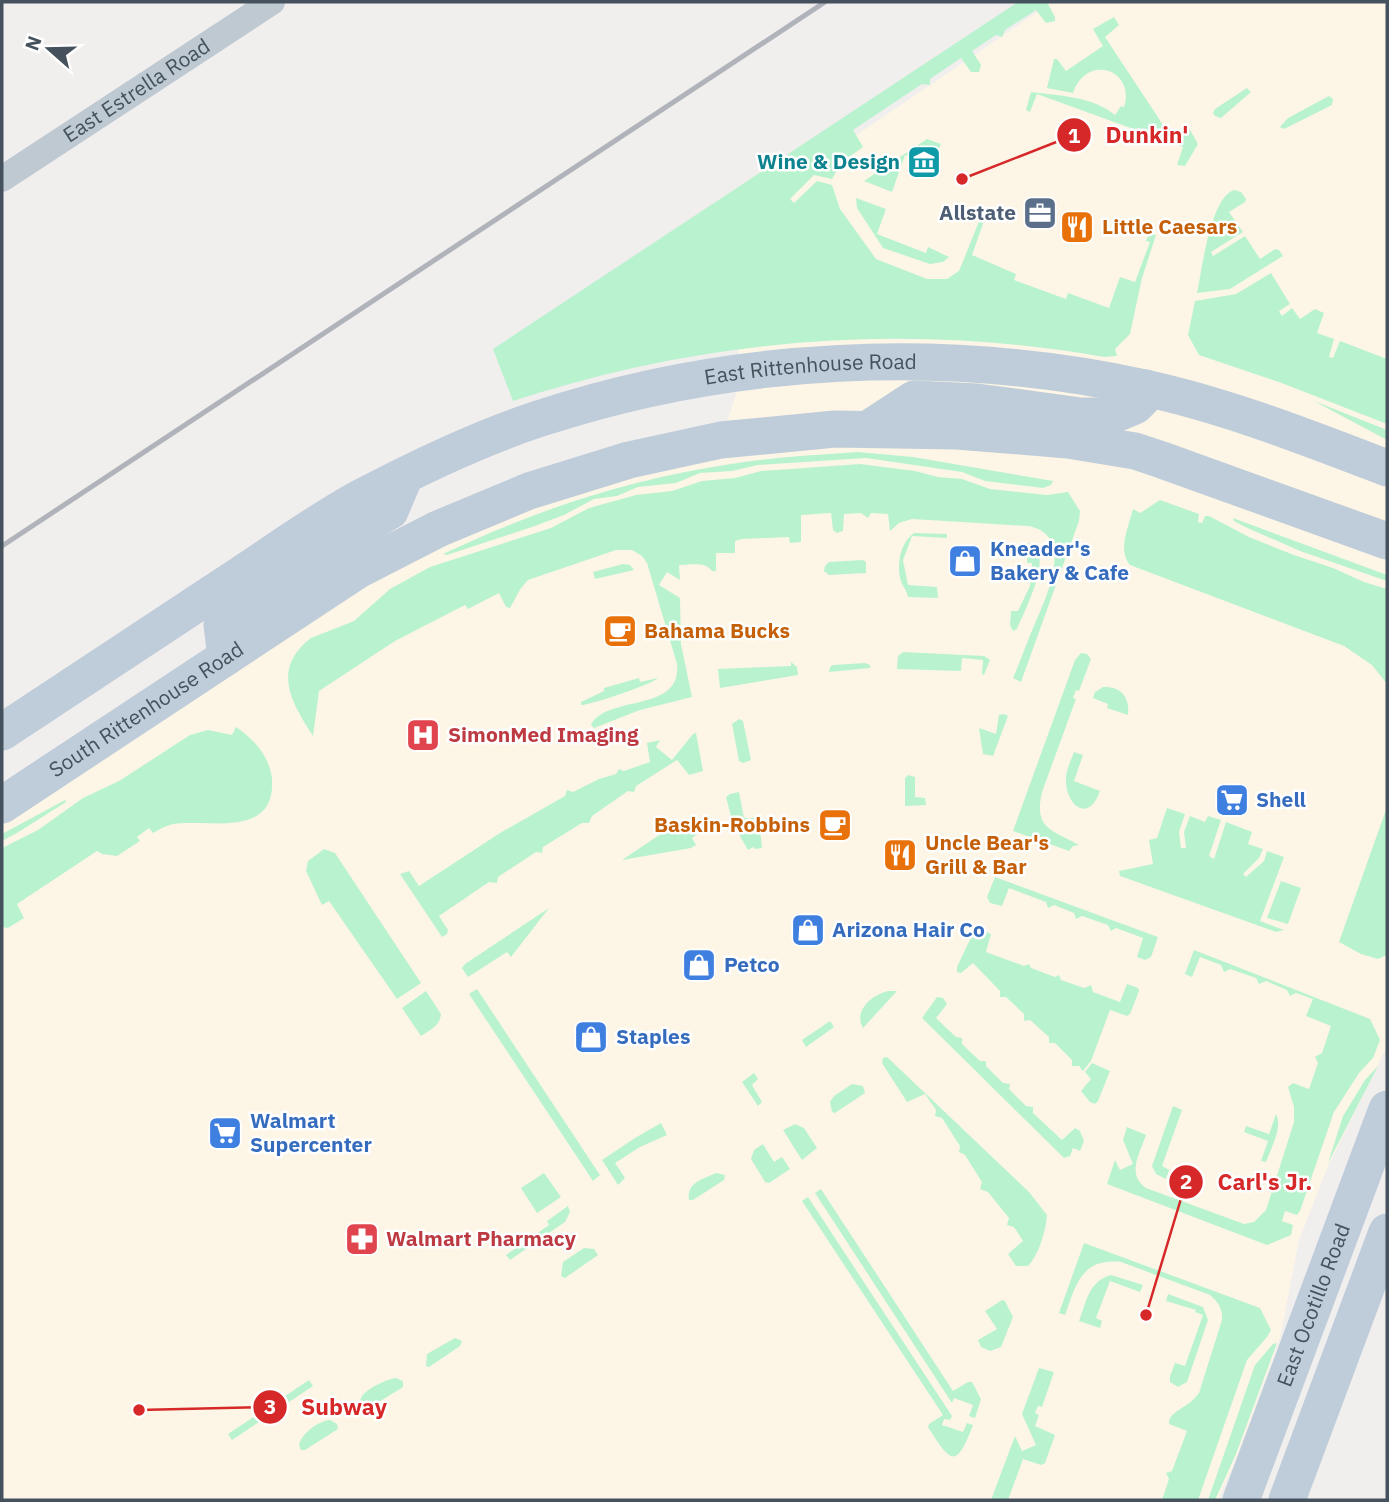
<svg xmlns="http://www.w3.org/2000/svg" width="1389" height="1502" font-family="'IBM Plex Sans',sans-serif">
  <rect width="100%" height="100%" fill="#f1eeee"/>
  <path fill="#fdf6e6" d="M 1052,2 L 1387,2 L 1387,1046 L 1328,1166 L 1299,1240 L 1280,1338 L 1237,1456 L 1218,1500 L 2,1500 L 2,805 L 358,570 L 721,440 L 744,371 L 704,239 Z"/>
  <path fill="#b9f2cf" d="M 1018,2 L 1047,2 L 1055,17 L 1055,21 L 1046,23 L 1036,10 L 1005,30 L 1002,37 L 996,35 L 972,51 L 981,65 L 979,72 L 971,72 L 961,58 L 930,79 L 930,85 L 922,84 L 853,130 L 863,147 L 842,162 L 832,179 L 814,175 L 790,199 L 794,203 L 817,181 L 832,185 L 840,209 L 876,259 L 927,279 L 947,279 L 959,271 L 980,219 L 984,221 L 972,255 L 1016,274 L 1014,280 L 1066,299 L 1068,293 L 1109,308 L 1120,277 L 1135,282 L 1150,242 L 1146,241 L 1149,233 L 1156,235 L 1142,278 L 1130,334 L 1115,349 L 1117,356 L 1104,357 C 905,322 705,338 513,401 L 493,349 Z
    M 1114,17 L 1119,25 L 1105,37 L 1171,137 L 1189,128 L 1198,144 L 1185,166 L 1177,165 L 1183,147 L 1037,94 L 1030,112 L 1026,110 L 1031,92 C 1060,96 1092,96 1115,115 L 1121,106 L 1124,107 C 1136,69 1086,53 1073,93 L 1047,88 L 1054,59 L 1057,59 L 1066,71 L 1103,46 L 1093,29 Z
    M 1247,88 L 1251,92 L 1221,118 L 1215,116 L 1213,113 L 1215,109 Z
    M 1329,96 L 1333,99 L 1332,105 L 1284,129 L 1280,127 L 1288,118 Z
    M 927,139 L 941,144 L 938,151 L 921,145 L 915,158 L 905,155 L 892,192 L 864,181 Z
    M 1234,190 L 1241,192 L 1246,199 L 1245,202 L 1229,212 L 1243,232 L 1211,252 L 1213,256 L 1245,236 L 1260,259 L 1275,249 L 1279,250 L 1283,256 L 1230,289 L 1197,293 C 1202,270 1210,198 1234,190 Z
    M 856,198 L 886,209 L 877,234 L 926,253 L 928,247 L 949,257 L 943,262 L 930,264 L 883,248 L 857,208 Z
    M 1271,273 L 1290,304 L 1279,311 L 1282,316 L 1292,308 L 1300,319 L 1315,309 L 1324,313 L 1317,333 L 1334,339 L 1329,357 L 1333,358 L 1340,341 L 1387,359 L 1387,424 L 1279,382 L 1199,355 L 1188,335 L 1195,301 L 1236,294 Z
    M 1314,401 L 1387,430 L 1387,440 Z
    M 858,452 L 913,457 L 1053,481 L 1051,485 L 1043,488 L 1035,487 L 985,481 L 962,472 L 866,458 L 758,465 L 732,471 L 700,473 L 676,483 L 638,487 L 617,496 L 594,499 L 564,515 L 535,526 L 447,555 L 443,554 C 539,509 625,480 731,464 C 773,457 815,455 858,452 Z
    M 860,464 L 915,471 L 938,477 L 962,479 L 990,489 L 1047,495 L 1068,492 L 1080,511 L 1079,521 L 1021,682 L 1013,678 C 1020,662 1026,645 1033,628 C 1044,602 1078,535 1028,526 L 912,519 L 899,523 L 890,531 L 888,514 L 871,513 L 868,518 L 861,513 L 844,514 L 843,531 L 837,533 L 833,530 L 831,513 L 801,515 L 801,542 L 790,543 L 789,537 L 742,539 L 735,541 L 735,553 L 716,553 L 716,571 L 712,571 C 706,561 690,565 679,565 L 680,580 L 667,572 L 659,585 L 680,598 L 681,644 L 692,697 L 640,710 L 594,728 L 591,725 C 607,694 682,714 677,664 L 647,563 L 642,556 L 632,550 L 616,550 L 528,580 L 521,588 L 510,608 L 506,607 L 499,593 L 468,609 L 465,605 L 395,641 L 319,691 L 313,736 C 291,702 271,669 311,638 L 354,621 L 390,589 L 430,567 L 551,528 L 589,508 L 636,495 L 672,491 L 702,481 L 735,478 L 761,471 Z
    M 1160,500 L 1199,514 L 1198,522 L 1202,523 L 1205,516 L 1209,516 L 1249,537 L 1294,555 L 1333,568 L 1364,582 L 1387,589 L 1387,684 L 1372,665 L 1344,646 L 1130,565 C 1117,550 1129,526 1133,509 L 1140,513 Z
    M 1233,518 L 1387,575 L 1387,581 L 1300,551 L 1243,526 L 1234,521 Z
    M 914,533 L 947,534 L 947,538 L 912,536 L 903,560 L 908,585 L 937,587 L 938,598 L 908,597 C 907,591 903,587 901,581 C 896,565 900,543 914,533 Z
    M 1028,543 C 1057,551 1024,611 1017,629 L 1013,631 L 1010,625 L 1011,611 L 1018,611 L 1030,586 L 1032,563 L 1027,563 Z
    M 863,560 L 866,562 L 866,573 L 829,575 L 824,571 L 825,566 L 829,562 Z
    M 623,564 L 630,565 L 634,570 L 595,579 L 593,572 Z
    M 903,652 L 984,656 L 990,660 L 984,675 L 982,674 L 983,660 L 962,658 L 961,671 L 897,669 L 898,656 Z
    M 1081,653 L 1087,654 L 1091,659 L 1079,691 L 1076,690 L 1073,698 L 1076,699 L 1042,792 C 1033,830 1054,830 1079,845 L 1073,846 L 1069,851 L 1013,831 L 1075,660 Z
    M 791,662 L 797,667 L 798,675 L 720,688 L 718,669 L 791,666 Z
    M 865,663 L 870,665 L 870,668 L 829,672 L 830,667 L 833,665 Z
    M 639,678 L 640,682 L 658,678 C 653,684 588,706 581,705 L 581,702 L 604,691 L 604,688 Z
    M 1103,687 C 1121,686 1130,697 1128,715 L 1107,708 L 1108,704 L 1093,698 L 1095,692 Z
    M 1004,714 L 1008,716 L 993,756 L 983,754 L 979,728 L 996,734 L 999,715 Z
    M 739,719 L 743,721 L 751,760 L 743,763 L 739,761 L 732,724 Z
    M 236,727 C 254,739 270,757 272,779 C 276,839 208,819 173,824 C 166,826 159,829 153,833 L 149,828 L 137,837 L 140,841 L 117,856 L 102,854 L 97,851 L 17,904 L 24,918 L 8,928 L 3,927 L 2,848 L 38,830 L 83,798 L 119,781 L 190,735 L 208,730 L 232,735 Z
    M 696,733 L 703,771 L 689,775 L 677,760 L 636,786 L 634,792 L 628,791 L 592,816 L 589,823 L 582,823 L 543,847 L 542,853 L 536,852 L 498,877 L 497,883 L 489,882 L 439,916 L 448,930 L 447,934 L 442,937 L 400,874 L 409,871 L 419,886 L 500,833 L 565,796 L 567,790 L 573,792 L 599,779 L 616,774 L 619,769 L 624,771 L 650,762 L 647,743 L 660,740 L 656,747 L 672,760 L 693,734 Z
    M 1074,752 L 1083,755 L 1074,781 L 1100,791 C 1088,825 1065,804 1066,779 C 1066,770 1071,760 1074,752 Z
    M 908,775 L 915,777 L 915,797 L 925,798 L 926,805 L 905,806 L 905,778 Z
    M 739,792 L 744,818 L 759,818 L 762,848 L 755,849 L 753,847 L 748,850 L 733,824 L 726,797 L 730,794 Z
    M 65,800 L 66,802 L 17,833 L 2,841 L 2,834 Z
    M 1387,807 L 1387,955 L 1378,959 L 1361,954 L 1339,942 Z
    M 1167,808 L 1185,814 L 1179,832 L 1181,848 L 1186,848 L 1184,832 L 1190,816 L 1205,822 L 1208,816 L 1221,820 L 1209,856 L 1214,859 L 1226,822 L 1252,832 L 1248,844 L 1263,849 L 1259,858 L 1243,874 L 1246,877 L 1264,861 L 1267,851 L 1284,857 L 1260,921 L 1284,930 L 1276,932 L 1120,876 L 1119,871 L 1153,864 L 1149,840 L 1157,838 Z
    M 680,821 L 695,824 L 702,831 L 692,838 L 696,845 L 691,848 L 622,860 Z
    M 324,849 L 335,853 L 421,983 L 397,999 L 329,901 L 322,905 L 306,871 L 308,861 Z
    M 995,877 L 1158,937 L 1151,957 L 1145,960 L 1137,957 L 1143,938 L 1116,928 L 1111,931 L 1108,925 L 1082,916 L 1076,919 L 1074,913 L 1054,905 L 1048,908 L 1046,902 L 1009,888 L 1002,906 L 990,903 L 987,897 Z
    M 1281,881 L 1301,888 L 1288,924 L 1267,918 Z
    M 549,908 L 511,957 L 507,952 L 468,977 L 462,968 L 465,964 Z
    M 980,929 L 991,934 L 986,952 L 1024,966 L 1029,964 L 1031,968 L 1055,977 L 1059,975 L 1061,980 L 1084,988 L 1091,985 L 1093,992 L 1120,1002 L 1127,984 L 1138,988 L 1139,991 L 1130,1014 L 1127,1016 L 1110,1010 L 1091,1061 L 1083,1071 L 1079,1066 L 1072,1066 L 1072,1060 L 1055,1043 L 1049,1043 L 1049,1037 L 1030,1020 L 1024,1021 L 1024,1014 L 1006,997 L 1000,997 L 1000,991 L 973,963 L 961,973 L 957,972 L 957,967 L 974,931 Z
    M 1194,950 L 1370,1019 L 1380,1040 L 1373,1058 L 1359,1073 L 1334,1112 L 1300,1211 L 1297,1215 L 1285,1211 L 1282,1221 L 1293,1225 L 1291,1235 L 1267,1245 L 1107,1184 L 1115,1160 L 1120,1170 L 1133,1164 L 1123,1140 L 1127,1127 L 1146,1135 C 1140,1153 1126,1174 1146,1188 L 1244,1224 L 1254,1222 L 1266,1210 L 1294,1122 L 1294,1107 L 1288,1087 L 1293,1083 L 1309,1089 L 1318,1063 L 1315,1057 L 1322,1053 L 1331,1026 L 1306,1016 L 1313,999 L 1296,993 L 1290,996 L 1287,990 L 1266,981 L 1259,984 L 1256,978 L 1230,969 L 1224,972 L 1221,965 L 1200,957 L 1192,977 L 1185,974 Z
    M 477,989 L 600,1175 L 593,1181 L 469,994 Z
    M 426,991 L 441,1014 C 440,1026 430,1030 421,1036 L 402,1008 Z
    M 889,991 L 897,991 L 863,1028 C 853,1011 872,994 889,991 Z
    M 937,997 L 943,998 L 947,1004 L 936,1018 L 956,1037 L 962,1038 L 962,1044 L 980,1061 L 986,1061 L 986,1066 L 1003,1083 L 1010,1084 L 1009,1089 L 1026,1106 L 1033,1107 L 1033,1113 L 1062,1140 L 1075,1128 L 1080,1131 L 1084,1141 L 1080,1151 L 1073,1148 L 1070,1156 L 1064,1158 L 922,1018 Z
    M 830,1021 L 834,1027 L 806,1047 L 802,1040 Z
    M 887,1057 L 1029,1192 L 1047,1215 C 1046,1230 1039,1255 1028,1266 L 1016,1266 L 1008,1254 L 1023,1241 L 1014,1227 L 1007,1225 L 1009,1218 L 988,1192 L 980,1189 L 982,1182 L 965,1155 L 959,1152 L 960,1146 L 942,1118 L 935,1116 L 936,1110 L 925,1094 L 907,1102 L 882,1063 L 883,1058 Z
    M 1092,1063 L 1110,1071 L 1098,1101 L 1095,1104 L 1090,1102 L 1081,1091 L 1091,1079 L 1085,1072 Z
    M 1378,1066 L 1328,1163 L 1343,1116 L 1365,1080 Z
    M 754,1073 L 758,1079 L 752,1085 L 762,1102 L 758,1106 L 742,1082 Z
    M 852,1084 L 863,1086 L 865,1093 L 835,1113 L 832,1112 L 830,1102 L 834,1096 Z
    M 1173,1106 L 1182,1110 L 1162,1166 L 1169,1170 L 1166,1179 L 1156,1174 L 1152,1166 Z
    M 1276,1114 C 1283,1127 1271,1148 1266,1162 L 1261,1161 L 1268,1141 L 1244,1132 L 1246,1126 L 1269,1134 Z
    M 661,1123 L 667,1135 L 640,1147 L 615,1163 L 625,1178 L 618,1185 L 602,1160 L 635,1138 Z
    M 795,1124 L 804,1128 L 817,1148 L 802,1160 L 783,1130 Z
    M 763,1144 L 774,1162 L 782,1157 L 790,1169 L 769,1183 L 765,1182 L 751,1159 L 754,1150 Z
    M 544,1173 L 561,1197 L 537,1213 L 521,1188 Z
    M 716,1173 L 725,1175 L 724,1180 L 693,1200 L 689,1200 C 686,1183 703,1179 716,1173 Z
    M 821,1189 L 953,1391 L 968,1382 L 972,1382 L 981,1399 L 975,1418 L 969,1416 L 973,1405 L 954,1398 L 952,1403 L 815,1193 Z
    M 808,1197 L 952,1416 L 950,1420 L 944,1419 L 942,1425 L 963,1432 L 967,1423 L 973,1425 C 956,1470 951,1463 928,1427 L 929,1424 L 943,1415 L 802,1201 Z
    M 568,1206 L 570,1212 L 565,1222 L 510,1260 L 506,1255 L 549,1225 L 547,1221 Z
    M 1084,1243 L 1260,1308 L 1271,1330 L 1267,1337 L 1247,1360 L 1198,1500 L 1162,1500 L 1169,1479 L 1166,1473 L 1172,1471 L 1187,1431 L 1169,1424 C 1168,1411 1189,1408 1199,1393 L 1222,1320 C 1223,1309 1218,1302 1210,1295 L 1121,1262 C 1081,1258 1076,1285 1065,1315 L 1059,1313 Z
    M 584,1248 L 594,1249 L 598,1255 L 565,1278 L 561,1276 L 563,1262 Z
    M 1111,1275 L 1143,1285 L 1140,1292 L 1110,1281 L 1096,1318 L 1102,1321 L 1100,1328 L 1079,1321 C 1086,1302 1089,1281 1111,1275 Z
    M 1168,1294 L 1203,1307 L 1208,1320 L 1187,1382 L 1178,1387 L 1170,1382 L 1170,1376 L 1175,1363 L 1185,1366 L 1203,1315 L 1195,1312 L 1196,1310 L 1166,1301 Z
    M 1002,1300 L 1005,1301 L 1013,1317 L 1001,1347 L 990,1351 L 981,1347 L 978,1340 L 997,1329 L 985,1311 Z
    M 455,1338 L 462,1341 L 460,1346 L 429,1367 L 426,1366 L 427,1354 Z
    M 1277,1343 L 1236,1454 L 1215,1500 L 1208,1500 L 1255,1365 L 1273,1344 Z
    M 1039,1368 L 1054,1372 L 1042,1407 L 1038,1406 L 1035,1413 L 1039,1415 L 1035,1426 L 1055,1435 L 1045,1463 L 1041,1465 L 1023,1459 L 1008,1500 L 991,1500 L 1015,1436 L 1022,1451 L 1036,1445 L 1022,1414 Z
    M 396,1378 L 403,1381 L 403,1387 L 366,1410 L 362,1409 C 361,1405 359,1403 361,1398 C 365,1389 387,1379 396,1378 Z
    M 309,1380 L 313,1386 L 232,1440 L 228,1434 Z
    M 330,1420 L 337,1424 L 338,1429 L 305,1450 L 301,1450 L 299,1445 C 302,1433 318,1421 330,1420 Z"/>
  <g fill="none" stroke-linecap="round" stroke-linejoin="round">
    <path stroke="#bec9d2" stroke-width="26" id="s1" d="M 2,179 L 272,2"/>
    <g stroke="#bfccd9" stroke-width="37">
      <path d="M 868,429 L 914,399 L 977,402 L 1081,416 L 1111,416 L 1135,406 L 1143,398 L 1146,388"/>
      <path d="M 226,657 L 222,625 L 229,614 L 300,565 L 390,511 L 404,478"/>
      <path id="s2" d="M 2,732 C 79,681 156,630 234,579 C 275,552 316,522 360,498 C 417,468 477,439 538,419 C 731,355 946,345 1145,388 C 1228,406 1308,438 1387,468"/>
      <path id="s3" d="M 2,805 L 358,570 L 438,529 L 529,491 L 629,460 L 721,440 L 835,429 L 957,431 L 1068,440 L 1135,451 L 1162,460 L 1387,541"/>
      <path id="s4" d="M 1241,1500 L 1387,1109"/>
      <path d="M 1287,1500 L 1387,1232"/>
    </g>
    <path stroke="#b0b3b9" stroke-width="5" d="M 2,546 L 825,2"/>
  </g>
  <defs>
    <g id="museum-square" transform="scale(1.75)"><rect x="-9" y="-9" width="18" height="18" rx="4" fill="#0f9aa8" stroke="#fff"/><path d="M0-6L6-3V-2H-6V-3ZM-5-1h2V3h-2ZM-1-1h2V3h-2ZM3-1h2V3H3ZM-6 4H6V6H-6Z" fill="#fff"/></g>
    <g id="office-square" transform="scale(1.75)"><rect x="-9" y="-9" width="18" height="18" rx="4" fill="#5c6f8a" stroke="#fff"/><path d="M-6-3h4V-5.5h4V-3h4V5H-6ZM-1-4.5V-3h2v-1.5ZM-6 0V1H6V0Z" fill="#fff"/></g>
    <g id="restaurant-square" transform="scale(1.75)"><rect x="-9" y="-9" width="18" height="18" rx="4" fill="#e8710a" stroke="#fff"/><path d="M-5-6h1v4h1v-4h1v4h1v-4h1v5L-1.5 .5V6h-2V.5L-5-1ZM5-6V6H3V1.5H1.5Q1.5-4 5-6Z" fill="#fff"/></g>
    <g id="shop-square" transform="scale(1.75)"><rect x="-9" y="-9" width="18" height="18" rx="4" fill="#3f7fe0" stroke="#fff"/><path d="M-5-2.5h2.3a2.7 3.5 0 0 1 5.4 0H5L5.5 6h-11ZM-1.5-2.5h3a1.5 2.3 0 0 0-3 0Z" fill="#fff"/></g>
    <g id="cafe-square" transform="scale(1.75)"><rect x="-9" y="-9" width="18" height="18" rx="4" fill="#e8710a" stroke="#fff"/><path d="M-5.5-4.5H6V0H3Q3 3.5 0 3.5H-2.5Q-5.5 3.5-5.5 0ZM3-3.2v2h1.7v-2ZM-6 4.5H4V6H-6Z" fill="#fff"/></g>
    <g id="hospital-square" transform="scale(1.75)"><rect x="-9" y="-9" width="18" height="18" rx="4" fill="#e0444e" stroke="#fff"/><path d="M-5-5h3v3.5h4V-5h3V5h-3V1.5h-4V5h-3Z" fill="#fff"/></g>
    <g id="supermarket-square" transform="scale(1.75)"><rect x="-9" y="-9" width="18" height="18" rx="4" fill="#3f7fe0" stroke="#fff"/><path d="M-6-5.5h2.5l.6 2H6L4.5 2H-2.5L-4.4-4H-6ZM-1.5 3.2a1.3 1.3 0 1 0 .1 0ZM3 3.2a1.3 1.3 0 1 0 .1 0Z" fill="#fff"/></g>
    <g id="pharmacy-square" transform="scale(1.75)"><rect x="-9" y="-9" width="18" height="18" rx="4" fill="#e0444e" stroke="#fff"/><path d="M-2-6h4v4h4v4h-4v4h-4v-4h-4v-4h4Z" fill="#fff"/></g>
  </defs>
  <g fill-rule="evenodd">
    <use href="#museum-square" x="924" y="162"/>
    <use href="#office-square" x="1040" y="213"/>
    <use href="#restaurant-square" x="1077" y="227"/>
    <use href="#shop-square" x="965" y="561"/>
    <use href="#cafe-square" x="620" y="631"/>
    <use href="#hospital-square" x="423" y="735"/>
    <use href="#supermarket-square" x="1232" y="800"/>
    <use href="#cafe-square" x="835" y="825"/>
    <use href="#restaurant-square" x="900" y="855"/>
    <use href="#shop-square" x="808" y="930"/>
    <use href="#shop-square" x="699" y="965"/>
    <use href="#shop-square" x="591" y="1037"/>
    <use href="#supermarket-square" x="225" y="1133"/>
    <use href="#pharmacy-square" x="362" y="1239"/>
  </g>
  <g text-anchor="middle" stroke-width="5" stroke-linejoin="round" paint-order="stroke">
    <g font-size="21" fill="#45525d" stroke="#fff">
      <text dy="7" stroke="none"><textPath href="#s1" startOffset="161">East Estrella Road</textPath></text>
      <text dy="7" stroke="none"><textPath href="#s2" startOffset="901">East Rittenhouse Road</textPath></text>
      <text dy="7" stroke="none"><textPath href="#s3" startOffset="173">South Rittenhouse Road</textPath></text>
      <text dy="7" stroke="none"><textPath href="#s4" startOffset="208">East Ocotillo Road</textPath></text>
    </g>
    <g font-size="21" font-weight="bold" fill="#0d838f" stroke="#fff" text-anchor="end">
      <text x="900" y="169">Wine &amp; Design</text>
    </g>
    <g font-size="21" font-weight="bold" fill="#4e5e75" stroke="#fff" text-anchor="end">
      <text x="1016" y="220">Allstate</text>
    </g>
    <g font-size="21" font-weight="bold" fill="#c56008" stroke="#fff" text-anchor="start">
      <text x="1102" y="234">Little Caesars</text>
      <text x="644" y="638">Bahama Bucks</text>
      <text x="810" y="832" text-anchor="end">Baskin-Robbins</text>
      <text x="925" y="850">Uncle Bear's<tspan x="925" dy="24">Grill &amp; Bar</tspan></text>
    </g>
    <g font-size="21" font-weight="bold" fill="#366cbe" stroke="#fff" text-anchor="start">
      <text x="990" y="556">Kneader's<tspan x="990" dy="24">Bakery &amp; Cafe</tspan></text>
      <text x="1256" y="807">Shell</text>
      <text x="832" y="937">Arizona Hair Co</text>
      <text x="724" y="972">Petco</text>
      <text x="616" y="1044">Staples</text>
      <text x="250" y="1128">Walmart<tspan x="250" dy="24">Supercenter</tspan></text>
    </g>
    <g font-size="21" font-weight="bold" fill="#be3a42" stroke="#fff" text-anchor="start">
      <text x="448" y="742">SimonMed Imaging</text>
      <text x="386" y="1246">Walmart Pharmacy</text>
    </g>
  </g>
  <path fill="none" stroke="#d62828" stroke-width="2.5" d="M962 179L1074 135M1146 1315L1186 1182M139 1410L270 1407"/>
  <g fill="#d62828" stroke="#fff" stroke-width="2.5">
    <circle cx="962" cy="179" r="7"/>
    <circle cx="1146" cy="1315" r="7"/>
    <circle cx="139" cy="1410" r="7"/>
    <circle cx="1074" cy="135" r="18"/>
    <circle cx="1186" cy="1182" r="18"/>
    <circle cx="270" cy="1407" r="18"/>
  </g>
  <g font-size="21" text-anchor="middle" font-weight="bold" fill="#fff">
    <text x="1074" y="143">1</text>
    <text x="1186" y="1189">2</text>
    <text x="270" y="1414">3</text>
  </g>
  <g font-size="23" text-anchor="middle" font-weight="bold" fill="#d62828" stroke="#fff" stroke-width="5" stroke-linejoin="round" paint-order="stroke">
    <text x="1147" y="143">Dunkin'</text>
    <text x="1265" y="1190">Carl's Jr.</text>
    <text x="344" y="1415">Subway</text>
  </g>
  <rect width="1389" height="1502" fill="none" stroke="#45525d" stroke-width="7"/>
  <g transform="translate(49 49) rotate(290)" stroke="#ffffff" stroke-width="5" paint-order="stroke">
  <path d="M0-5L12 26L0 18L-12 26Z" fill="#45525d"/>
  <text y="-10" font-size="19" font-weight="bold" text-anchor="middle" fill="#45525d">N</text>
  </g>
</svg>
